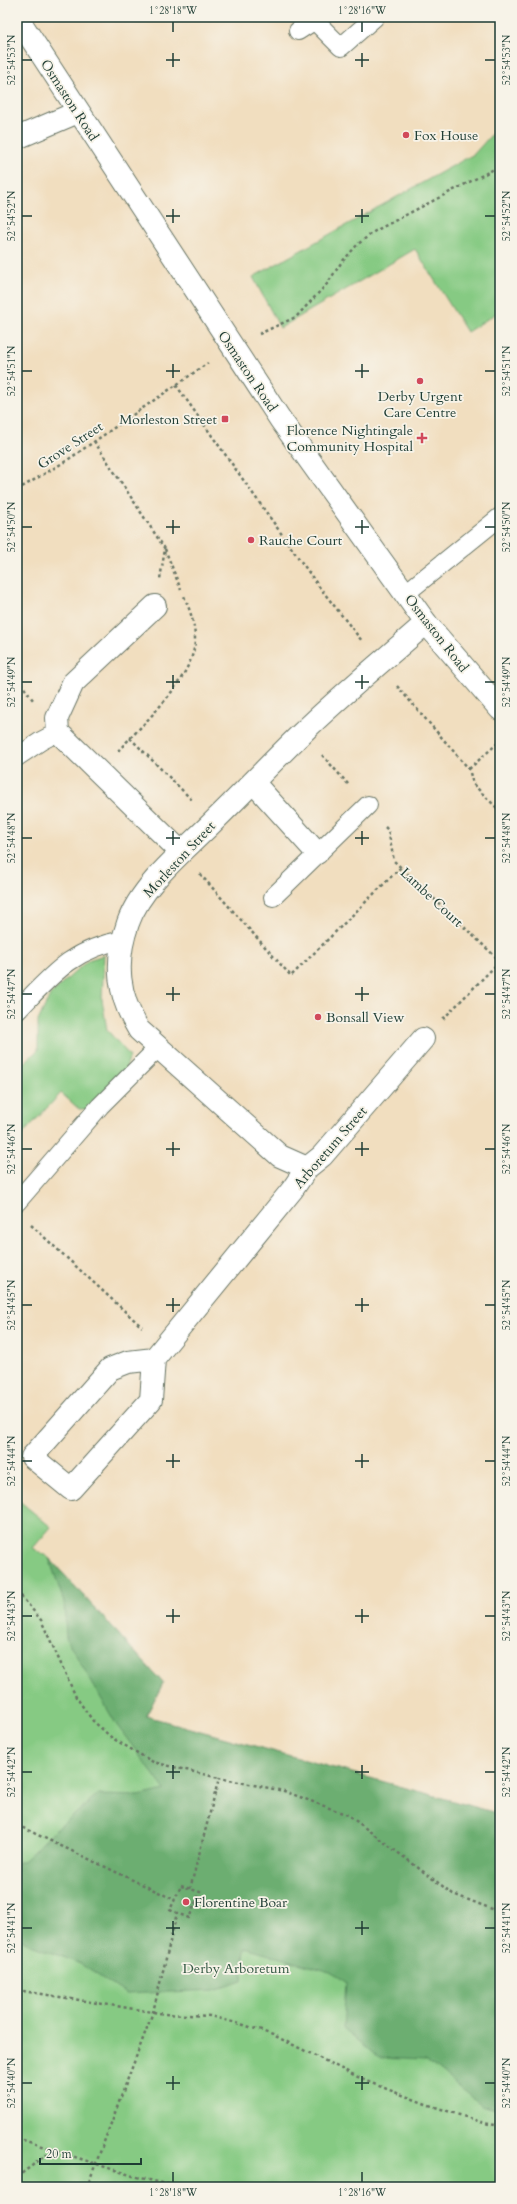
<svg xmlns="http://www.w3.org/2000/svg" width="517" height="2204" font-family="Cardo,serif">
  <rect width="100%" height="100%" fill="#f7f3e8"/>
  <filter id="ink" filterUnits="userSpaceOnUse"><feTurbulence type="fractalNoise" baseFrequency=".025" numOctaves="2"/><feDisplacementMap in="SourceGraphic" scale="8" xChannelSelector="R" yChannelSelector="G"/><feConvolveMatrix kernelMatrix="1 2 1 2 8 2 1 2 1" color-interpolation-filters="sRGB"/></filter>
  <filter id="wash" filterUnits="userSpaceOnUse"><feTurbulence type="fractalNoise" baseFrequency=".012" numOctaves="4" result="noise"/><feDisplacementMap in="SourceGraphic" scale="16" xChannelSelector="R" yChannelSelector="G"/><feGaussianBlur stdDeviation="0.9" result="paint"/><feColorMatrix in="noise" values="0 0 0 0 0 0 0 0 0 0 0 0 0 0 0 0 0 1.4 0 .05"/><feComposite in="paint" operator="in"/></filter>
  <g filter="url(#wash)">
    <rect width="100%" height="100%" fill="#f1debf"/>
    <path fill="#86ca83" stroke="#52845c" d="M 500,125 L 500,311 L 467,332 L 415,249 L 280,328 L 253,277 L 474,154 Z
      M 104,955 L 102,999 L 107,1030 L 130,1056 L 124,1073 L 89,1109 L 79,1109 L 61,1093 L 17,1140 L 17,1069 L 38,1050 L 38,1021 L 50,995 L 88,960 Z
      M 17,1499 L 51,1527 L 33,1548 L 49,1558 L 163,1683 L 146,1716 L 500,1814 L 500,2187 L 17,2187 Z"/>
    <path fill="#6cae71" stroke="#467652" d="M 49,1558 L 163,1683 L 146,1716 L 500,1814 L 500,2110 L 483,2106 L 426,2060 L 379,2058 L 343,2029 L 346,1981 L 330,1972 L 245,1948 L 242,1981 L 214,1990 L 126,1994 L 79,1963 L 31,1945 L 17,1936 L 17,1862 L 22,1862 L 57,1829 L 98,1795 L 139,1796 L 165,1790 L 116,1724 L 66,1638 L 64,1602 Z"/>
  </g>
  <g filter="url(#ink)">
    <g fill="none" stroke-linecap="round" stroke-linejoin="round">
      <g stroke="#687565" stroke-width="20">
        <path id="service" d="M 311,17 L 341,47 L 375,17
          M 298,31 L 315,20
          M 406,593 L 500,517
          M 17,757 L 41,741 L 58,732
          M 273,897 L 368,805
          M 17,1011 C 52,975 72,949 123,940
          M 17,1202 L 100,1106 L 158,1048"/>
      </g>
      <g stroke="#687565" stroke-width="24">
        <path id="minor" d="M 17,138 L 78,112
          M 155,606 L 73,683 L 57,718 L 58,732 L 181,852
          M 253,782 L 317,853
          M 307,1168 L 280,1156 L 139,1030 C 118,996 114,963 128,923 C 141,885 185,850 213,822 C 243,793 271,763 301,734 C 341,695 384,660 426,623
          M 154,1359 L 292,1190 L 307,1168 L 322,1156 L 423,1039
          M 154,1359 L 151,1400 L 71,1489 L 32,1457 L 110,1369 L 128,1362 Z"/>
      </g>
      <g stroke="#687565" stroke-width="24">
        <path id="primary" d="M 17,17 L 280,419 L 426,623 L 500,709"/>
      </g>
      <path stroke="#687565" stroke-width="2.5" stroke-dasharray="3 3" stroke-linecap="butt" d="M 259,334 L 296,317 L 327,284 L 341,263 L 358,244 L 375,231 L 500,166
        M 176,385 L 317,584 L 362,641
        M 94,441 L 165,549 L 160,579
        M 17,490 L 66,461 L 208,363
        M 165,549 L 181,590
        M 17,678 L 33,700
        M 397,686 L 469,769 L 473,784 L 500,811
        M 130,738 L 193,801
        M 118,751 C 143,724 194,678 195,640 C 195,624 190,610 184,596
        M 322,755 L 349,785
        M 469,769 L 500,741
        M 385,827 L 388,830 L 394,861 L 500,961
        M 200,874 L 291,976 L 401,867
        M 443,1019 L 500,961
        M 31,1225 L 142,1327
        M 17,1591 L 41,1620 L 76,1697 L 93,1721 L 112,1738 L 153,1762 L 219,1778
        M 17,1825 L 175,1900
        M 181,1886 L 200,1892 L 189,1918 L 170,1910 Z
        M 190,1889 L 219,1778 L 284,1791 L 348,1815 L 453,1894 L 500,1912
        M 17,1990 L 165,2014 L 210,2016 L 244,2025 L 273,2035 L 366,2081 L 426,2104 L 484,2123 L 500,2126
        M 17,2138 L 133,2176 L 166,2184 L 197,2187
        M 17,2177 L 54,2149
        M 87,2187 L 153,2012 L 177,1913
        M 237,2187 L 279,2183 L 312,2187"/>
      <use href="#service" stroke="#fff" stroke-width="18"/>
      <use href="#minor" stroke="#fff" stroke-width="22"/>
      <use href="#primary" stroke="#fff" stroke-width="22"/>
    </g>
  </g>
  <path fill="none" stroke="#1f3d34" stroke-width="1.5" d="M 173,22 L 173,32M 362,22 L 362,32M 173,53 L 173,67M 362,53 L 362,67M 22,60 L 32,60M 166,60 L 180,60M 355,60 L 369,60M 485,60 L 495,60M 173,209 L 173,223M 362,209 L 362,223M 22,216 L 32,216M 166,216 L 180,216M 355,216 L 369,216M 485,216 L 495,216M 173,364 L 173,378M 362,364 L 362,378M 22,371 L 32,371M 166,371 L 180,371M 355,371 L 369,371M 485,371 L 495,371M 173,520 L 173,534M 362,520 L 362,534M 22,527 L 32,527M 166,527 L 180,527M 355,527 L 369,527M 485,527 L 495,527M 173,675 L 173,689M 362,675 L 362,689M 22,682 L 32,682M 166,682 L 180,682M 355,682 L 369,682M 485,682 L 495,682M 173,831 L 173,845M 362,831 L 362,845M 22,838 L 32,838M 166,838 L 180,838M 355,838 L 369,838M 485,838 L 495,838M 173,987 L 173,1001M 362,987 L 362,1001M 22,994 L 32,994M 166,994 L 180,994M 355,994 L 369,994M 485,994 L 495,994M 173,1142 L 173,1156M 362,1142 L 362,1156M 22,1149 L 32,1149M 166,1149 L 180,1149M 355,1149 L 369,1149M 485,1149 L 495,1149M 173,1298 L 173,1312M 362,1298 L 362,1312M 22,1305 L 32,1305M 166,1305 L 180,1305M 355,1305 L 369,1305M 485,1305 L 495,1305M 173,1454 L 173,1468M 362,1454 L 362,1468M 22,1461 L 32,1461M 166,1461 L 180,1461M 355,1461 L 369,1461M 485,1461 L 495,1461M 173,1609 L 173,1623M 362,1609 L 362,1623M 22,1616 L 32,1616M 166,1616 L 180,1616M 355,1616 L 369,1616M 485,1616 L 495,1616M 173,1765 L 173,1779M 362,1765 L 362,1779M 22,1772 L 32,1772M 166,1772 L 180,1772M 355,1772 L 369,1772M 485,1772 L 495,1772M 173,1921 L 173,1935M 362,1921 L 362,1935M 22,1928 L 32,1928M 166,1928 L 180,1928M 355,1928 L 369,1928M 485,1928 L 495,1928M 173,2076 L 173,2090M 362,2076 L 362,2090M 22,2083 L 32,2083M 166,2083 L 180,2083M 355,2083 L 369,2083M 485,2083 L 495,2083M 173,2172 L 173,2182M 362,2172 L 362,2182"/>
  <g fill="#d1495b" stroke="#f7f3e8" stroke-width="1.5">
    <circle cx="406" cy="135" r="4"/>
    <circle cx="420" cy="381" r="4"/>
    <rect x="221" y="415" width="8" height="8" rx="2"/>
    <path d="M420 432h4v4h4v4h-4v4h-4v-4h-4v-4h4z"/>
    <circle cx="251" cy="540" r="4"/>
    <circle cx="318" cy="1017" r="4"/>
    <circle cx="186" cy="1902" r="4"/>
  </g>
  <g text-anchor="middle" stroke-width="3.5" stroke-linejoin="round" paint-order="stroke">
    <g font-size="14" fill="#1f3d34" stroke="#f7f3e8">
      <text transform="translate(70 100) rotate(57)" y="5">Osmaston Road</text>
      <text transform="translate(248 371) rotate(56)" y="5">Osmaston Road</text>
      <text transform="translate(70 445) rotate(-33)" y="5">Grove Street</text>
      <text transform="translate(437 633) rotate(52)" y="5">Osmaston Road</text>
      <text transform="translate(179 859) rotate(-47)" y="5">Morleston Street</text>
      <text transform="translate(432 897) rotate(43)" y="5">Lambe Court</text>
      <text transform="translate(330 1147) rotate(-49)" y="5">Arboretum Street</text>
    </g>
    <g font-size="14" fill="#1f3d34" stroke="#f7f3e8" text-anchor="start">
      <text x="414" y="140">Fox House</text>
      <text x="420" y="401" text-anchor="middle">Derby Urgent<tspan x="420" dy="16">Care Centre</tspan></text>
      <text x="217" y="424" text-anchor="end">Morleston Street</text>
      <text x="413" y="435" text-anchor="end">Florence Nightingale<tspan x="413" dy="16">Community Hospital</tspan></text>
      <text x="259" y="545">Rauche Court</text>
      <text x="326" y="1022">Bonsall View</text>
      <text x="194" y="1907">Florentine Boar</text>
    </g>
    <g font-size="14" fill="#345944" stroke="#f7f3e8">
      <text x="236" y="1973">Derby Arboretum</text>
    </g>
  </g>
  <rect width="517" height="2204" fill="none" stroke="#f7f3e8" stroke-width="44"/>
  <path d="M40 2158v6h101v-6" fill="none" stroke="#1f3d34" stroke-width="2"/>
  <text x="46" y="2158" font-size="12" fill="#1f3d34" stroke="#f7f3e8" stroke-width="3" paint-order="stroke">20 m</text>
  <rect x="22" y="22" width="473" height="2160" fill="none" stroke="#1f3d34" stroke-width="1.5"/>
  <g font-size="10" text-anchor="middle" fill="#1f3d34">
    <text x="173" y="14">1°28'18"W</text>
    <text x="362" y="14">1°28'16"W</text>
    <text transform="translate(11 60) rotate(-90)" y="4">52°54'53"N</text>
    <text transform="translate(506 60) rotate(-90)" y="4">52°54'53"N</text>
    <text transform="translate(11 216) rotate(-90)" y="4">52°54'52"N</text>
    <text transform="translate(506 216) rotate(-90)" y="4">52°54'52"N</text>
    <text transform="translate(11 371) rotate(-90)" y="4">52°54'51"N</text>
    <text transform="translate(506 371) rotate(-90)" y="4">52°54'51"N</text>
    <text transform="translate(11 527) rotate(-90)" y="4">52°54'50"N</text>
    <text transform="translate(506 527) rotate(-90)" y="4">52°54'50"N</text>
    <text transform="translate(11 682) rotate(-90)" y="4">52°54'49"N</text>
    <text transform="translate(506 682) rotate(-90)" y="4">52°54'49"N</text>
    <text transform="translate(11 838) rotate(-90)" y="4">52°54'48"N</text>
    <text transform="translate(506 838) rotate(-90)" y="4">52°54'48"N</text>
    <text transform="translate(11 994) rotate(-90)" y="4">52°54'47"N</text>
    <text transform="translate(506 994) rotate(-90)" y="4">52°54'47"N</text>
    <text transform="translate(11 1149) rotate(-90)" y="4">52°54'46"N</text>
    <text transform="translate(506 1149) rotate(-90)" y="4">52°54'46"N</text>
    <text transform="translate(11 1305) rotate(-90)" y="4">52°54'45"N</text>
    <text transform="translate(506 1305) rotate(-90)" y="4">52°54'45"N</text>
    <text transform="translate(11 1461) rotate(-90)" y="4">52°54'44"N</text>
    <text transform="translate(506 1461) rotate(-90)" y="4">52°54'44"N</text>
    <text transform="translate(11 1616) rotate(-90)" y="4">52°54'43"N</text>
    <text transform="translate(506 1616) rotate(-90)" y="4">52°54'43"N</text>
    <text transform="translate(11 1772) rotate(-90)" y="4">52°54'42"N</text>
    <text transform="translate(506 1772) rotate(-90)" y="4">52°54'42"N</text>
    <text transform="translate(11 1928) rotate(-90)" y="4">52°54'41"N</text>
    <text transform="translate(506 1928) rotate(-90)" y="4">52°54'41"N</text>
    <text transform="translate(11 2083) rotate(-90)" y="4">52°54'40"N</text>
    <text transform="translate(506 2083) rotate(-90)" y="4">52°54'40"N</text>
    <text x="173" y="2196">1°28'18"W</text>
    <text x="362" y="2196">1°28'16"W</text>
  </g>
</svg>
